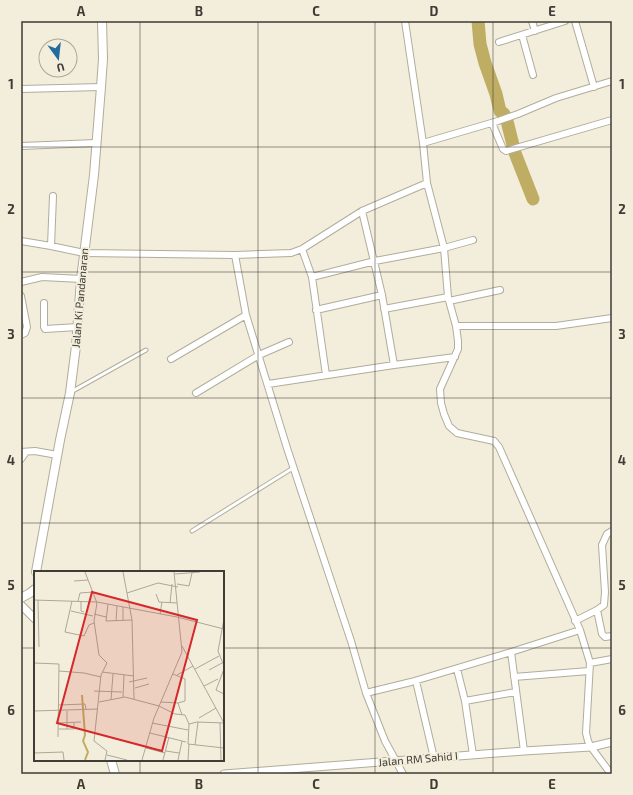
<svg xmlns="http://www.w3.org/2000/svg" width="633" height="795" font-family="'Exo 2',sans-serif">
  <rect width="100%" height="100%" fill="#f3eedc"/>
  <g fill="none" stroke-linecap="round" stroke-linejoin="round">
    <path stroke="#c0ad64" stroke-width="13" d="M 478,21 L 480,44 L 485,63 L 496,94 L 500,111 L 504,114 L 507,121 L 515,153 L 533,199"/>
    <g stroke="#b1ac9b" stroke-width="5">
      <path id="service" d="M 71,392 L 146,350
        M 192,531 L 293,468"/>
    </g>
    <g stroke="#b1ac9b" stroke-width="8">
      <path id="minor" d="M 405,21 L 423,143 L 427,183 L 444,248 L 448,297 L 456,326 L 458,341 L 458,349 L 440,389 L 441,403 L 444,414 L 449,426 L 457,433 L 494,441 L 499,447 L 580,630 L 590,663 L 586,733 L 588,741 L 591,747 L 611,774
        M 532,21 L 535,31
        M 575,21 L 594,87
        M 522,35 L 533,75
        M 499,42 L 565,21
        M 21,89 L 101,87
        M 492,123 L 503,149 L 506,151 L 612,120
        M 423,143 L 498,121 L 518,114 L 556,98 L 612,81
        M 21,146 L 96,143
        M 362,211 L 382,295 L 394,365
        M 21,241 L 51,246 L 84,253 L 235,255 L 291,253 L 302,249 L 362,211 L 427,183
        M 51,246 L 53,196
        M 302,249 L 312,277 L 326,375
        M 235,255 L 246,315 L 287,448 L 351,641 L 366,693 L 411,682 L 511,652 L 524,751
        M 312,277 L 375,261 L 444,248 L 473,240
        M 21,282 L 42,277 L 81,279
        M 21,296 L 27,327 L 25,333 L 21,335
        M 449,301 L 500,290
        M 44,303 L 44,327 L 45,329 L 78,327
        M 384,309 L 448,297
        M 316,310 L 382,295
        M 456,326 L 556,326 L 612,318
        M 171,359 L 246,315
        M 268,384 L 394,365 L 455,357
        M 196,393 L 259,355 L 289,342
        M 21,452 L 35,451 L 57,455
        M 21,459 L 26,452
        M 597,610 L 602,634 L 605,637 L 612,636
        M 575,621 L 597,610 L 604,605 L 605,592 L 602,545 L 607,534 L 612,531
        M 511,652 L 580,630
        M 590,663 L 612,659
        M 457,669 L 465,701 L 473,755
        M 514,677 L 589,671
        M 416,681 L 434,758
        M 366,693 L 385,741 L 403,774
        M 465,701 L 516,692"/>
    </g>
    <g stroke="#b1ac9b" stroke-width="9">
      <path id="tertiary" d="M 21,605 L 35,619
        M 224,774 L 524,751 L 591,747 L 612,742"/>
    </g>
    <g stroke="#b1ac9b" stroke-width="10">
      <path id="secondary" d="M 36,572 L 60,440 L 70,393 L 76,346 L 81,279 L 94,175 L 101,87 L 103,59 L 102,21
        M 21,598 L 30,593 L 35,589
        M 111,760 L 115,774"/>
    </g>
    <use href="#service" stroke="#fff" stroke-width="3"/>
    <use href="#minor" stroke="#fff" stroke-width="6"/>
    <use href="#tertiary" stroke="#fff" stroke-width="7"/>
    <use href="#secondary" stroke="#fff" stroke-width="8"/>
  </g>
  <path fill="none" stroke="#3e3c35" stroke-width="1" stroke-opacity="0.55" d="M 140,21 L 140,572M 258,21 L 258,774M 375,21 L 375,774M 493,21 L 493,774M 21,147 L 612,147M 21,272 L 612,272M 21,398 L 612,398M 21,523 L 612,523M 21,648 L 35,648M 223,648 L 612,648M 140,760 L 140,774"/>
  <g text-anchor="middle" stroke-width="4" stroke-linejoin="round" paint-order="stroke">
    <g font-size="11" fill="#3e3c35" stroke="#f3eedc">
      <text transform="translate(80 298) rotate(-85)" y="4">Jalan Ki Pandanaran</text>
      <text transform="translate(418 759) rotate(-5)" y="4">Jalan RM Sahid I</text>
    </g>
  </g>
  <g transform="translate(34 571)">
    <rect width="190" height="190" fill="#f3eedc"/>
    <path fill="none" stroke="#c0ad64" stroke-width="2" d="M 48,124 L 51,164 L 49,170 L 54,181 L 51,189"/>
    <path fill="none" stroke="#aba799" stroke-width="1" d="M 51,1 L 63,32 L 60,50 L 65,84 L 73,92 L 67,104 L 60,170 L 73,180 L 71,189M 89,1 L 98,49M 141,3 L 166,1M 40,10 L 54,9M 143,13 L 155,15 L 158,2M 93,22 L 124,12 L 144,16M 122,23 L 125,31 L 143,32M 0,29 L 63,31 L 143,46 L 190,58M 4,29 L 5,76M 38,30 L 31,61 L 50,65 L 55,54 L 60,52M 44,30 L 46,22 L 59,21M 47,30 L 47,40 L 50,41M 136,32 L 138,13M 74,33 L 72,50 L 98,49 L 100,128M 37,40 L 59,45M 60,43 L 72,46M 126,43 L 128,31M 190,48 L 184,80 L 190,95M 89,49 L 89,36M 82,50 L 83,35M 148,75 L 190,152M 0,92 L 25,93 L 24,166M 161,98 L 185,85M 190,98 L 182,119 L 190,123M 175,99 L 188,92M 25,100 L 50,102 L 67,106M 68,101 L 100,105M 139,103 L 151,108 L 151,130 L 144,132M 143,104 L 159,95M 95,111 L 113,107M 170,115 L 184,108M 101,117 L 115,113M 60,120 L 88,121M 89,126 L 90,104M 77,129 L 79,103M 65,131 L 91,126 L 125,135 L 141,143 L 151,144 L 155,153 L 163,151 L 190,152M 127,131 L 144,132 L 148,144M 25,134 L 51,133 L 52,138M 0,140 L 64,138M 33,140 L 33,158M 165,147 L 182,137M 25,152 L 47,151M 118,152 L 154,159M 186,152 L 187,189M 155,153 L 154,173 L 190,177M 25,158 L 40,158 L 40,152M 116,162 L 152,171M 161,174 L 164,151M 112,177 L 131,182M 132,180 L 145,182M 0,182 L 29,181 L 30,189M 73,184 L 93,189M 108,189 L 120,147 L 148,81 L 140,1M 129,189 L 135,166M 144,189 L 148,170M 154,189 L 155,173"/>
    <path fill="#d62828" fill-opacity="0.15" stroke="#d62828" stroke-width="2" d="M 58,21 L 163,49 L 128,180 L 23,152 Z"/>
    <rect width="190" height="190" fill="none" stroke="#3e3c35" stroke-width="2"/>
  </g>
  <rect width="633" height="795" fill="none" stroke="#f3eedc" stroke-width="44"/>
  <g transform="translate(58 58) rotate(165)"><circle r="19" fill="#f3eedc" stroke="#aba799"/>
  <path d="M0-3L7 15L0 10L-7 15Z" fill="#246b9f"/>
  <text y="-6" font-size="11" font-weight="bold" text-anchor="middle" fill="#3e3c35">U</text>
  </g>
  <rect x="22" y="22" width="589" height="751" fill="none" stroke="#3e3c35" stroke-width="1.5"/>
  <g font-size="13" text-anchor="middle" font-weight="bold" fill="#3e3c35">
    <text x="81" y="16">A</text>
    <text x="199" y="16">B</text>
    <text x="316" y="16">C</text>
    <text x="434" y="16">D</text>
    <text x="552" y="16">E</text>
    <text x="11" y="89">1</text>
    <text x="622" y="89">1</text>
    <text x="11" y="214">2</text>
    <text x="622" y="214">2</text>
    <text x="11" y="339">3</text>
    <text x="622" y="339">3</text>
    <text x="11" y="465">4</text>
    <text x="622" y="465">4</text>
    <text x="11" y="590">5</text>
    <text x="622" y="590">5</text>
    <text x="11" y="715">6</text>
    <text x="622" y="715">6</text>
    <text x="81" y="789">A</text>
    <text x="199" y="789">B</text>
    <text x="316" y="789">C</text>
    <text x="434" y="789">D</text>
    <text x="552" y="789">E</text>
  </g>
</svg>
